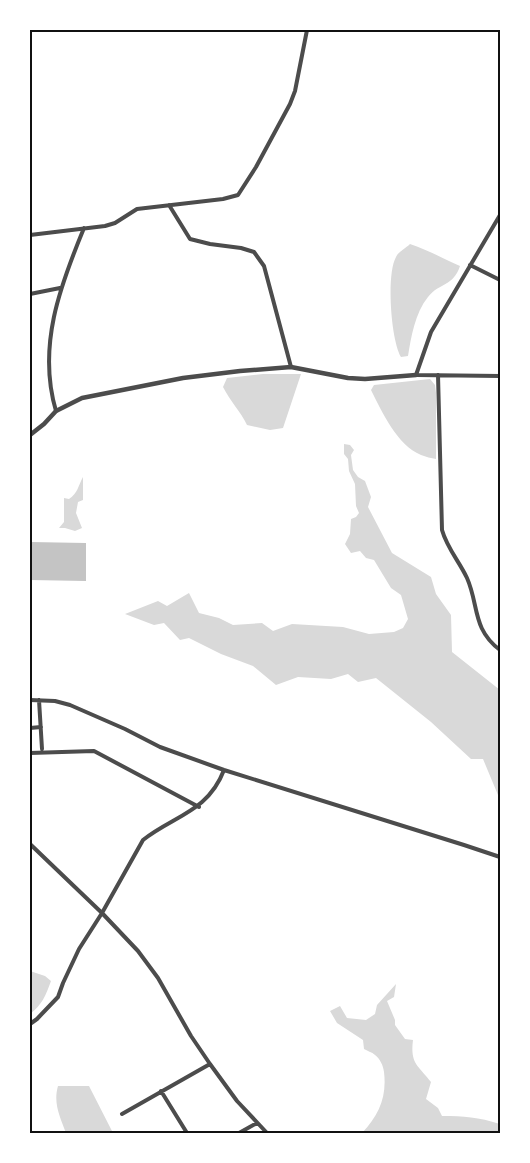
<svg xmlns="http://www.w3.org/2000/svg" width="530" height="1163" font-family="Signika,sans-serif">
  <rect width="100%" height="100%" fill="#fff"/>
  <path fill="#d9d9d9" d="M 410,244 C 428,250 442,258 460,266 C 453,287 440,282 428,297 C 415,313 411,337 408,356 L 401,357 C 391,340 386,275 396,257 C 398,252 406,248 410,244 Z
    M 263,374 L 301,374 L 283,428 L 270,430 L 247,425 C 241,412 230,401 223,387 L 227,378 Z
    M 430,379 L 435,385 L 436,393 L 436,459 C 431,458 426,457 421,455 C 397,445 382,412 371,390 L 374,385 Z
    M 344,444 L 350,445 L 354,450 L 351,455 L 353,470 L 358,477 L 365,481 L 371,497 L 368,507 L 392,553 L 431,577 L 436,594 L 451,615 L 452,652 L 500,690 L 500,796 L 498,795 L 483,759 L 471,759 L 431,722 L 376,678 L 358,682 L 348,674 L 331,679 L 298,677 L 276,685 L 253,666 L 221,654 L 189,638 L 180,640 L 164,623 L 154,625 L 125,614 L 158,601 L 167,606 L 189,593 L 199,613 L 219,618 L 233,625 L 262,623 L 273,631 L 292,624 L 343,627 L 369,634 L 394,632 L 403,628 L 408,619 L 401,595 L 391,588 L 374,560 L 366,558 L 360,551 L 351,553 L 345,544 L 350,534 L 351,519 L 356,517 L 359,513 L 356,506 L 355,484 L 349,471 L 348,459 L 344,454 Z
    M 83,477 L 83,500 L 78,502 L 76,513 L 82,528 L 75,531 L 65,528 L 59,528 L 64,522 L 64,498 L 69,499 C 78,493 78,486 83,477 Z
    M 30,971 L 45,976 L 51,981 C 46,995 42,1005 30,1014 Z
    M 396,984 L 394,997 L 387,1001 L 395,1020 L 395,1025 L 405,1039 L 413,1040 C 410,1064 418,1065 431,1082 L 426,1099 L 438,1108 L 442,1116 C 464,1116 478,1117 500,1124 L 500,1133 L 362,1133 C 379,1115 387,1097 384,1072 C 383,1065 380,1059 375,1055 C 372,1052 367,1051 364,1049 L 363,1040 L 337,1023 L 330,1011 L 340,1006 L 347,1018 L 366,1020 L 375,1014 L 377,1005 Z
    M 58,1086 L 89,1086 L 113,1133 L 66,1133 C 60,1117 53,1103 58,1086 Z"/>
  <path fill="#c4c4c4" d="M 30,542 L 86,543 L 86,581 L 30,580 Z"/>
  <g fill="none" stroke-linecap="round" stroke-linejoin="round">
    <path stroke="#4c4c4c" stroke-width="4" d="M 169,205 L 190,239 L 210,244 L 241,248 L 254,252 L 264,266 L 291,367
      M 500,215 L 431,332 L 416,375 L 500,376
      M 30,235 L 105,226 L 115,223 L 137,209 L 223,199 L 238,195 L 256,167 L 290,104 L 295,91 L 307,30
      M 470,265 L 500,280
      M 30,294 L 60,288
      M 438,375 L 442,530 C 447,548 459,561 467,578 C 479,605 472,629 500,650
      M 56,411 C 37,347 60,286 84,228
      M 30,700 L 55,701 L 70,705 L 125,729 L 160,747 L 224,770 L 464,845 L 500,857
      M 39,700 L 42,749
      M 30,728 L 41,727
      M 30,753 L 94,751 L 199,807
      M 30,844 L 102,913 L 138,951 L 158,978 L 191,1036 L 210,1064 L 237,1101 L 267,1133
      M 30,1024 L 37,1019 L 58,997 L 63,983 L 79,949 L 102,913 L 143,840 C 173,816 208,812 224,770
      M 161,1091 L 187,1133
      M 122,1114 L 210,1064
      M 239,1133 L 257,1123"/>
    <path stroke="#4c4c4c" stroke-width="4.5" d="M 30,435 L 44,424 L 56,411 L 82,398 L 183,378 L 240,371 L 291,367 L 348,378 L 365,379 L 416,375"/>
  </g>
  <rect width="530" height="1163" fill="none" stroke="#ffffff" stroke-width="62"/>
  <rect x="31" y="31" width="468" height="1101" fill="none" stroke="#111" stroke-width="2"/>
</svg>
